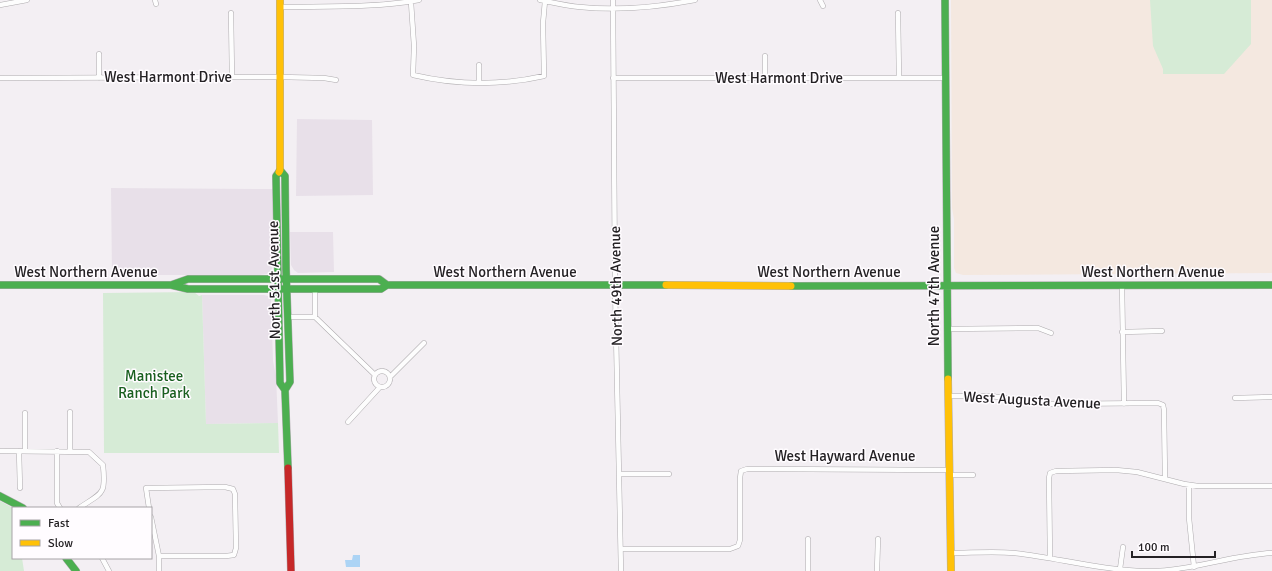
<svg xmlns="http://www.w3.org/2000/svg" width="1272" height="571" font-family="Signika,sans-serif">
  <rect width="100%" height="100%" fill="#f3eff3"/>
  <path fill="#e8e0e9" d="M 297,119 L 372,120 L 373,195 L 296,196 Z
    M 111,188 L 273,189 L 273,260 L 272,269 L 267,274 L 260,275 L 112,275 Z
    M 290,232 L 333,232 L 334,272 L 298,273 L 294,270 L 291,265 Z
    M 202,295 L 264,295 L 268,296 L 271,299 L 273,361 L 276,376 L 278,423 L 206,424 Z"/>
  <path fill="#f4e8e0" d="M 951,0 L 1272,0 L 1272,273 L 963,275 L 956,273 L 954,268 L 954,219 L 952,208 Z"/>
  <path fill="#d6ebd6" d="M 1150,0 L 1251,0 L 1251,44 L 1224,74 L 1163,74 L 1163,69 L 1153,46 Z
    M 194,292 L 199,296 L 202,295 L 206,424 L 278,423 L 279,453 L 104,453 L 103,293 Z
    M 0,501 L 13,508 L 13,558 L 22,558 L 24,571 L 0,571 Z"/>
  <path fill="#acd4f5" d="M 353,555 L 360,555 L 360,567 L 346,567 L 345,560 L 352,560 Z"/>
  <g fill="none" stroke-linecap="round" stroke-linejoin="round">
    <g stroke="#aeabae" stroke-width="5.5">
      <path id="street" d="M 155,0 L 156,4
        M 540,0 C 554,3 567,6 580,7 C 618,11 658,7 695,0
        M 613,0 L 615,285 L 621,571
        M 820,0 L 823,6
        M 411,2 L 414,46 L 413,75 C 456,85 500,86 544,76 L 543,23 L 545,1
        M 0,5 L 27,0
        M 280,7 C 326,6 374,8 419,0
        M 231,13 L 232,77
        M 898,13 L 899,78
        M 99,54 L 99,78
        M 765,56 L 765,78
        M 479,65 L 479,83
        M 0,78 L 280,77 L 324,78 L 336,80
        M 613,78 L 946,78
        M 1122,285 L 1124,404
        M 315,289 L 315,317
        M 288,317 L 315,317 L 375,375
        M 947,329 L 1038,328 L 1051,333
        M 1122,332 L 1162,331
        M374 379a8 8 0 1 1 16 0a8 8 0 1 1-16 0Z
        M 390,377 L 424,343
        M 948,396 L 991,396 L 1042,403 L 1054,404 L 1158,403 L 1163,405 L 1164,410 L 1165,479
        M 1235,398 L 1272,397
        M 348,422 L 380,387
        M 0,451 L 89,452 L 103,465 C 106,495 103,492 79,508
        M 19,451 L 20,488
        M 25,451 L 25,413
        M 57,451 L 57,503 L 60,508
        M 70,451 L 70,412
        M 619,474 L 669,474
        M 949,475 L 973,475
        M 1189,485 L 1189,518 L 1194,567
        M 149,508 L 146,488 L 225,487 L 233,489 L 235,494 L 236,548 L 234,555 L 226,556 L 159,556
        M 151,517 L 159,556 L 159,571
        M 621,549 L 730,549 L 738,546 L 740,540 L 740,478 L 741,471 L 747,469 L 949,470
        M 950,553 C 971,553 993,551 1014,553 C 1059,558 1104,571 1149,571 C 1191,571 1231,555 1272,553
        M 102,558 L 109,571
        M 1050,558 L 1049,478 L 1050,473 L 1056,471 L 1116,470 L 1137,472 L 1184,484 L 1198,486 L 1272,486
        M 1120,569 L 1123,547
        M 808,571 L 808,539
        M 877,571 L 878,539"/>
    </g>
    <g stroke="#aeabae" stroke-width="8">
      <path id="fast" d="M 945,0 L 948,379
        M 280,170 L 285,176 L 286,269 L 290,382 L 285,390
        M 279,172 L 276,176 L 280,383 L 285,390 L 288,468
        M 0,285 L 171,285 L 188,289 L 381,289 L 387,285
        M 171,285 L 188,279 L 379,279 L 387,285 L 666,285
        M 791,286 L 1272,285
        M 0,496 L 23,508
        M 66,558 L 76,571"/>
    </g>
    <g stroke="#aeabae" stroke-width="8">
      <path id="slow" d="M 279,172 L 280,170 L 280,0
        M 666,285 L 791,286
        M 948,379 L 951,571"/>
    </g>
    <g stroke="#aeabae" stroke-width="8">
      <path id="jam" d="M 288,468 L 291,571"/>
    </g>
    <use href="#street" stroke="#fdfdfd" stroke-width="4.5"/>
    <use href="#fast" stroke="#4caf50" stroke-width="7"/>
    <use href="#slow" stroke="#ffc107" stroke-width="7"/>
    <use href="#jam" stroke="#c62828" stroke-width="7"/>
  </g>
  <g text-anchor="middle" stroke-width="3" stroke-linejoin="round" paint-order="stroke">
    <g font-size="15" fill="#242124" stroke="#fffcff">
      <text x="168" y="82">West Harmont Drive</text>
      <text x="779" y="83">West Harmont Drive</text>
      <text x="86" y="277">West Northern Avenue</text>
      <text x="505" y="277">West Northern Avenue</text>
      <text x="829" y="277">West Northern Avenue</text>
      <text x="1153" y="277">West Northern Avenue</text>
      <text transform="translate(274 280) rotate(-91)" y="5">North 51st Avenue</text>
      <text transform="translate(616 286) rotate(-91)" y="5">North 49th Avenue</text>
      <text transform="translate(934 286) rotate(-90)" y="5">North 47th Avenue</text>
      <text transform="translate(1032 400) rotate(3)" y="5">West Augusta Avenue</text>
      <text x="845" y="461">West Hayward Avenue</text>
    </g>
    <g font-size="15" fill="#195f1f" stroke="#fffcff">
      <text x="154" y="381">Manistee<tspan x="154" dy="17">Ranch Park</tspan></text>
    </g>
  </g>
  <rect x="12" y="507" width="140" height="52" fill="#fffcff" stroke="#a7a4a7"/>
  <rect x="20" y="520" width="20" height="6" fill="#4caf50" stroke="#a7a4a7"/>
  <text x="48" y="527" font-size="12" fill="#242124">Fast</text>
  <rect x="20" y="540" width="20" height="6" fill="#ffc107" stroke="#a7a4a7"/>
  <text x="48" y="547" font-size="12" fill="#242124">Slow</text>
  <path d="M1132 551v6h83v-6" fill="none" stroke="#242124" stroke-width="2"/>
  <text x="1138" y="551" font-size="12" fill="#242124" stroke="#fffcff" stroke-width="3" paint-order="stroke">100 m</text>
</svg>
